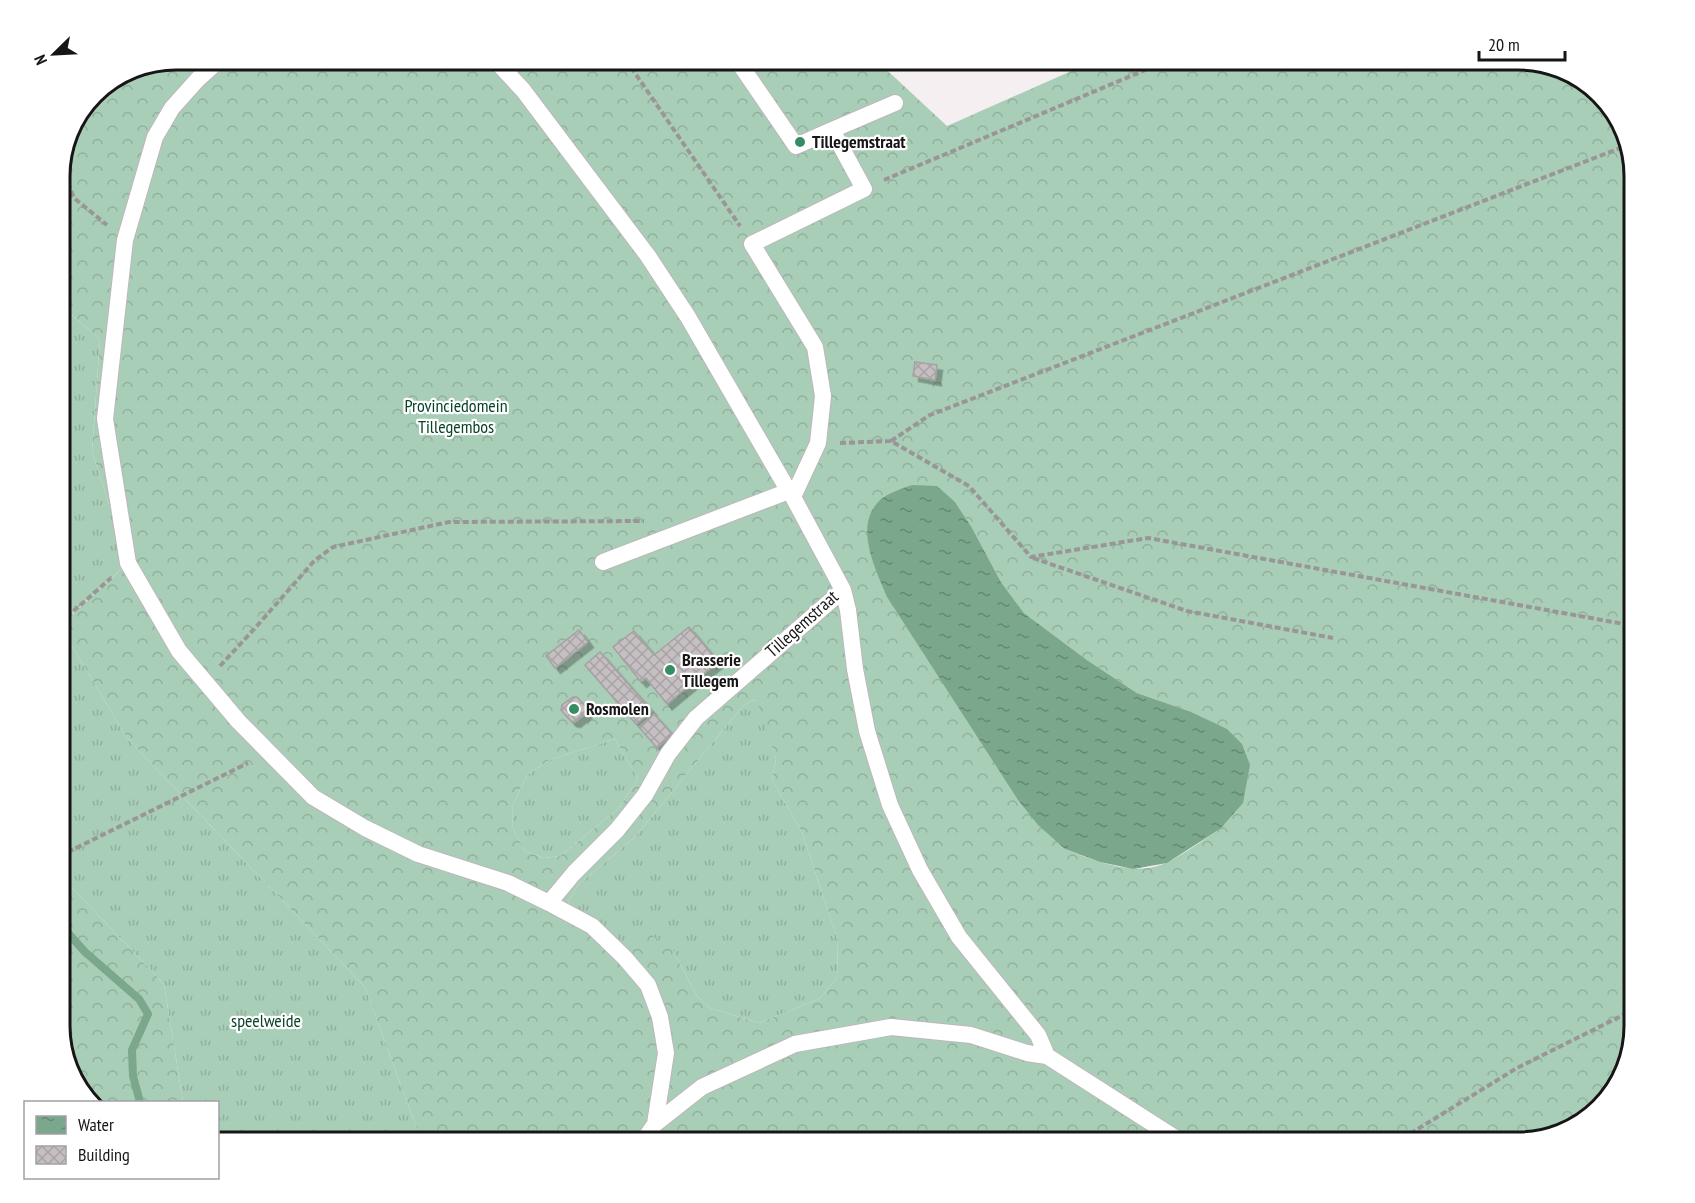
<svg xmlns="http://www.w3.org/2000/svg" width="1695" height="1203" font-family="'PT Sans Narrow',sans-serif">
  <defs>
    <pattern id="grass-tufts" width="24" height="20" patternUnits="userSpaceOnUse" patternTransform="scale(1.5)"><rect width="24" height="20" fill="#a9ceb7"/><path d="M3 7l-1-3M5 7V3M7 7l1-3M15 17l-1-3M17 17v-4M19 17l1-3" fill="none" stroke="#91b09d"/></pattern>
    <pattern id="forest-crowns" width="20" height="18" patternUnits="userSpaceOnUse" patternTransform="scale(1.5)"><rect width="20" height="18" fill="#a9ceb7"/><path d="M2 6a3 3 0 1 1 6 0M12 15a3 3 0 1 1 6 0" fill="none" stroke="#91b09d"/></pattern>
    <pattern id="water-ripples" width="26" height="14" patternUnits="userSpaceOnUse" patternTransform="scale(1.5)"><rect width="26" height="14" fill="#7ba88d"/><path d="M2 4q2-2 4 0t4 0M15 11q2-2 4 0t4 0" fill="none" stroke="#648872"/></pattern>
    <pattern id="building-cross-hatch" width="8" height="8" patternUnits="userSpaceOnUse" patternTransform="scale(1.5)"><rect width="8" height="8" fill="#c5bfc2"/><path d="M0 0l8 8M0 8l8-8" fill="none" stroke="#a8a3a6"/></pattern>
    <filter id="shadow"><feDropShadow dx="5.5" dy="5.5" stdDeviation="0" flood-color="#0004"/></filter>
  </defs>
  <rect width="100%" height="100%" fill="#f5eff1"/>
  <path fill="url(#grass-tufts)" d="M 60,305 L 100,339 L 92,452 L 128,563 L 60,625 Z
    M 60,626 L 127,738 L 365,987 L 422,1143 L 218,1143 L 218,1102 L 183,1102 L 164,984 L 60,875 Z
    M 752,700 L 758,701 L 776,759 L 772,780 L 802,832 L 837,938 L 838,977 L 819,999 L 759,1023 L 710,1008 L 697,996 L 672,949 L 622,945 L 568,902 L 578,885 L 634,838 L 742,707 Z
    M 615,739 L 638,779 L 618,809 L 560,856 L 544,858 L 525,851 L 513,829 L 512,807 L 527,775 L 549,760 Z"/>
  <path fill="url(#forest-crowns)" fill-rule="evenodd" d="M 177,60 L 876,60 L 947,126 L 1087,64 L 1086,60 L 1519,60 L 1589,84 L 1623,125 L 1635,176 L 1635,1027 L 1611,1097 L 1570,1131 L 1518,1143 L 422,1143 L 365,987 L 127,738 L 60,626 L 128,563 L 92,452 L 100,339 L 60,305 L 60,169 L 72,125 L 100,89 ZM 955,502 L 971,526 L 1001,582 L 1024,613 L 1087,660 L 1137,693 L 1189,711 L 1220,829 C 1203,840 1186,853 1168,862 C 1135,878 1096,861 1065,849 ZM 752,700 L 757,701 L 776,759 L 772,780 L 802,832 L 837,938 L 838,977 L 819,999 L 759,1023 L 710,1008 L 697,996 L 672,949 L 644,930 L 622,945 L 568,902 L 578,885 L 634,838 L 742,707 ZM 615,739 L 638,779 L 618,809 L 560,856 L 544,858 L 525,851 L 513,829 L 512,807 L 527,775 L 549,760 Z
    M 60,875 L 164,984 L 183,1102 L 92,1102 L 72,1078 L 60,1034 Z"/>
  <path fill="url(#water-ripples)" d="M 912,485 L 937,486 L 955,502 L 971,526 L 1001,582 L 1024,613 L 1087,660 L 1137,693 L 1189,711 L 1227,729 L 1242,744 L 1250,765 L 1243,803 L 1220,829 L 1167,863 L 1133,869 L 1100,862 L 1065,849 L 1038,825 L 1018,800 L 887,597 C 876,570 854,528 878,502 C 887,493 901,489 912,485 Z"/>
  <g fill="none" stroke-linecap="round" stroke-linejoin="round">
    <path stroke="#7ba88d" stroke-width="8" d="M 60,924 L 85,952 L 139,999 L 148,1014 L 132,1050 L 133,1076 L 140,1102"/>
  </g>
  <path fill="url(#building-cross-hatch)" stroke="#a6a1a3" stroke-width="1.5" filter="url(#shadow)" d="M 915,362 L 937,365 L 935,380 L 913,376 Z
    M 689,627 L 718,662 L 667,704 L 646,678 L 641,682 L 613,647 L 634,631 L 654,655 Z
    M 579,630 L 588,642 L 555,668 L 546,656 Z
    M 600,652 L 652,711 L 636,724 L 585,665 Z
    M 573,697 L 577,697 L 587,708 L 586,713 L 575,722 L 571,721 L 561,710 L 562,705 Z
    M 654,714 L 672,734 L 657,748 L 639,727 Z"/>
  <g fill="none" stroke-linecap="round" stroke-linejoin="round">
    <g stroke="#bdb7ba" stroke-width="18">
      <path id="lane" d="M 219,60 L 198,79 L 172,108 L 155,137 L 125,240 L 105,419 L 128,563 L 179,651 L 239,722 L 313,797 L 365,828 L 418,854 L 508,883 L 549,903 L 592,926 L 625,958 L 648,985 L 660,1017 L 666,1053 L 655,1124 L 642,1143
        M 495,60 L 523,90 L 648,256 L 688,317 L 784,483 L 793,497 L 843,590 L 848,610 L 855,669 L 867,731 L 890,805 L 920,870 L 959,937 L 1038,1035 L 1047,1056 L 1183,1143
        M 737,60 L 796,146 L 832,130 L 864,189 L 752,244 L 815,347 L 823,396 L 818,443 L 793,497
        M 832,130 L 895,103
        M 603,562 L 789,491
        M 549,903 L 574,873 L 617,830 L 645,795 L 668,754 L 696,718 L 843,590
        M 655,1124 L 702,1087 L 795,1044 L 891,1027 L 971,1035 L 1027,1053 L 1047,1056"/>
    </g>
    <path stroke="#9a9697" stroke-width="4" stroke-dasharray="6 3" stroke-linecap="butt" d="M 626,60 L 740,226
      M 61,166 L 74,198 L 107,225
      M 884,180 L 1169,60
      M 891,441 L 930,415 L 1628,145
      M 840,443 L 891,441 L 969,486 L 1031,557 L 1148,538 L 1635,626
      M 1033,558 L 1187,611 L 1333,638
      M 60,623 L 111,578
      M 220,666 L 256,627 L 315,560 L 333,547 L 449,522 L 644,521
      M 60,856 L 248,763
      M 1395,1143 L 1517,1068 L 1635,1009"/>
    <use href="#lane" stroke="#fff" stroke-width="16"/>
  </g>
  <g fill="#368d61" stroke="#fff" stroke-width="2">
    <circle cx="800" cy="142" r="6"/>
    <circle cx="670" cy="670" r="6"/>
    <circle cx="574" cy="709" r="6"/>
  </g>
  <g text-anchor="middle" stroke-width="4.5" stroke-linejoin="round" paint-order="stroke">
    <g font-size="18" font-weight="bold" fill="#171516" stroke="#fff" text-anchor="start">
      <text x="812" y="148">Tillegemstraat</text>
      <text x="682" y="666">Brasserie<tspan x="682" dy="21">Tillegem</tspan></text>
      <text x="586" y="715">Rosmolen</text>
    </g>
    <g font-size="18" fill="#084228" stroke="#fff">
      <text x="456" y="412">Provinciedomein<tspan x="456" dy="21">Tillegembos</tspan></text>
      <text x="266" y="1027">speelweide</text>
    </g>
    <g font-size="18" fill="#171516" stroke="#fff">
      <text transform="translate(802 624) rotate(-42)" y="6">Tillegemstraat</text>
    </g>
  </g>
  <path d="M0 0H1695V1203H0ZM176 70H1518A106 106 0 0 1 1624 176V1026A106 106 0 0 1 1518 1132H176A106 106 0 0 1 70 1026V176A106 106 0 0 1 176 70Z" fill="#fff" fill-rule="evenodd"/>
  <path fill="none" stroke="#171516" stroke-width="3" d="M176 70H1518A106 106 0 0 1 1624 176V1026A106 106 0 0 1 1518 1132H176A106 106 0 0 1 70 1026V176A106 106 0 0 1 176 70Z"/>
  <rect x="24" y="1101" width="195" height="78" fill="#ffffff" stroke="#a2a1a2" stroke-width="1.5"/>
  <rect x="36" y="1116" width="30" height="18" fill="url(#water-ripples)" stroke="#a2a1a2" stroke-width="1.5"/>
  <text x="78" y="1131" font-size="18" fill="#171516">Water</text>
  <rect x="36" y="1146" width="30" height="18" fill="url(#building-cross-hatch)" stroke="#a2a1a2" stroke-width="1.5"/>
  <text x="78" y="1161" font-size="18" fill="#171516">Building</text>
  <g transform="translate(54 54) rotate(246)" stroke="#ffffff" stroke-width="4.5" paint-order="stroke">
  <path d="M0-4.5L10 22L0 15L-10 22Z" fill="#171516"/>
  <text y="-9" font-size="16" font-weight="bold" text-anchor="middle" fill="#171516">N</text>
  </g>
  <path d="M1479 51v9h86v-9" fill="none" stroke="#171516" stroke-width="3"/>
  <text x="1488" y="51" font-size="18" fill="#171516" stroke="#ffffff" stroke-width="4.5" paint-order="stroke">20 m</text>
</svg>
